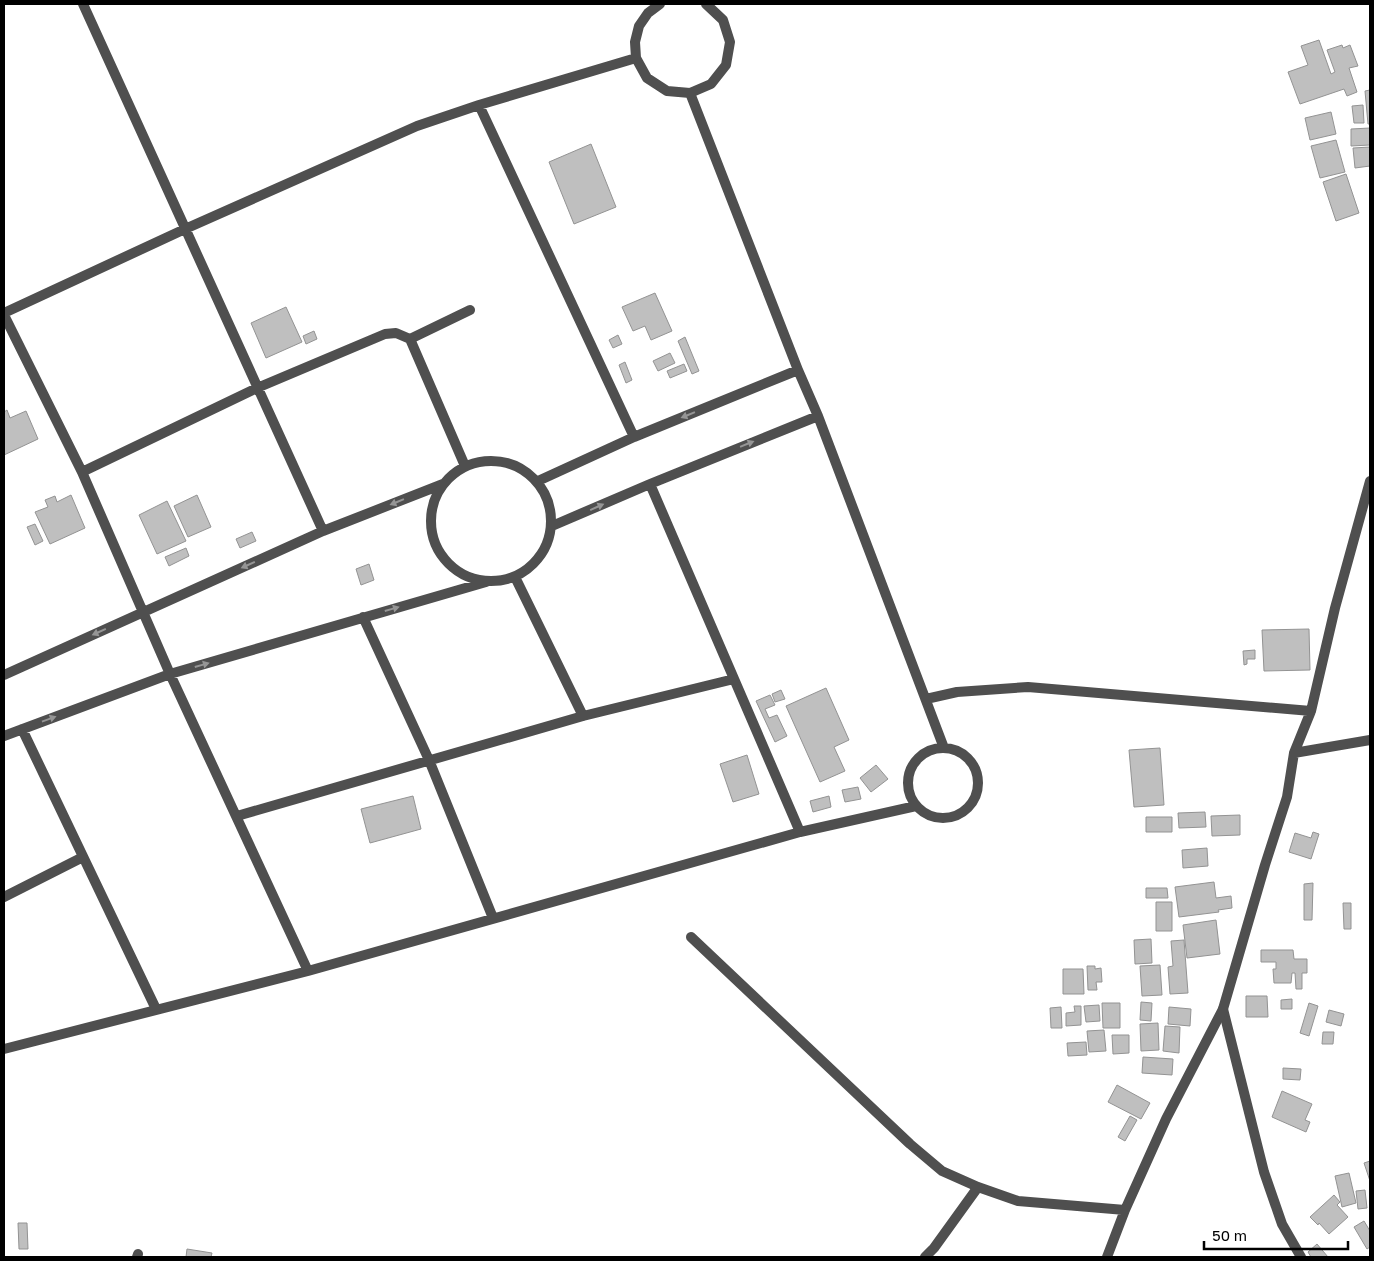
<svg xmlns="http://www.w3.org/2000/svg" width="1374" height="1261" font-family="'Golos Text',sans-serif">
  <rect width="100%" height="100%" fill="#fff"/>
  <path fill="#bfbfbf" stroke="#939393" d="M 1319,40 L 1331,74 L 1335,72 L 1327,50 L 1342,45 L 1343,48 L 1350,45 L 1358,66 L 1349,68 L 1357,92 L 1347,96 L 1344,89 L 1300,104 L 1288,72 L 1308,65 L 1301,46 Z
    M 1370,90 L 1370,124 L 1368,124 L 1365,91 Z
    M 1363,105 L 1364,123 L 1354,123 L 1352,106 Z
    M 1331,112 L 1336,134 L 1310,140 L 1305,118 Z
    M 1370,128 L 1370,145 L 1351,146 L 1351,129 Z
    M 1336,140 L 1345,172 L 1320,178 L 1311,146 Z
    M 591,144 L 616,207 L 574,224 L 549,162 Z
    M 1370,147 L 1370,166 L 1355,168 L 1353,148 Z
    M 1346,174 L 1359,213 L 1336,221 L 1323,182 Z
    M 655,293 L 672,331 L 651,340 L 645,326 L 633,331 L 622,307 Z
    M 286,307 L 302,342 L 266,358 L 251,323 Z
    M 314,331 L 317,339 L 306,344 L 303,336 Z
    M 618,335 L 622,344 L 613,348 L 609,340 Z
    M 685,337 L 699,371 L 692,374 L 678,341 Z
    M 670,353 L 675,363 L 658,371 L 653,361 Z
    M 625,362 L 632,380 L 626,383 L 619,365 Z
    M 684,364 L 687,371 L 670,378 L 667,371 Z
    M 7,410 L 10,418 L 26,411 L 38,439 L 4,455 L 4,412 Z
    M 71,495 L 85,528 L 50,544 L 35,512 L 48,507 L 45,500 L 55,496 L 57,502 Z
    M 197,495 L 211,527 L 188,537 L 174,506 Z
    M 167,501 L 186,541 L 157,554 L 139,515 Z
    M 35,524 L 43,541 L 35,545 L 27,527 Z
    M 252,532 L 256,541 L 240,548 L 236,539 Z
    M 186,548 L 189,556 L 169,566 L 165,557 Z
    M 369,564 L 374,580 L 361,585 L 356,569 Z
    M 1309,629 L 1310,670 L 1264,671 L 1262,630 Z
    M 1255,650 L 1255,659 L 1247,659 L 1247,664 L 1244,665 L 1243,651 Z
    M 826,688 L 849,740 L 834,747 L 845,771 L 820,782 L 786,706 Z
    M 781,690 L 785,699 L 775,702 L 772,694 Z
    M 770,695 L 775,705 L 765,709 L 769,718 L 777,715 L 787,736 L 775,742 L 756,701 Z
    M 1160,748 L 1164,805 L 1134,807 L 1129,750 Z
    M 747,755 L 759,794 L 733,802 L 720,764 Z
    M 876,765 L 888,779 L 871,792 L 860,778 Z
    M 858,787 L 861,799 L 845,802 L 842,790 Z
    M 413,796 L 421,829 L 370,843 L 361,809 Z
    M 829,796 L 831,807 L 813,812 L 810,801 Z
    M 1205,812 L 1206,827 L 1179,828 L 1178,813 Z
    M 1240,815 L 1240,835 L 1212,836 L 1211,816 Z
    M 1146,817 L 1172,817 L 1172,832 L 1146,832 Z
    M 1313,832 L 1319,834 L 1311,859 L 1289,852 L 1295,833 L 1311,838 Z
    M 1207,848 L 1208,866 L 1183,868 L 1182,850 Z
    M 1214,882 L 1216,898 L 1231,896 L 1232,908 L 1218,910 L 1219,912 L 1179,917 L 1175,887 Z
    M 1313,883 L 1312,920 L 1304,920 L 1304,884 Z
    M 1146,888 L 1167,888 L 1168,898 L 1146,898 Z
    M 1156,902 L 1172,902 L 1172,931 L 1156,931 Z
    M 1343,903 L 1351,903 L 1351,929 L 1344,929 Z
    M 1216,920 L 1220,954 L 1187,958 L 1183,925 Z
    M 1151,939 L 1152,963 L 1135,964 L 1134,940 Z
    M 1184,940 L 1188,993 L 1170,994 L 1168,967 L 1173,966 L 1171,941 Z
    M 1261,950 L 1293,950 L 1294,959 L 1307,959 L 1307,973 L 1302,973 L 1302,989 L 1296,989 L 1295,973 L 1292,973 L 1291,983 L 1274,983 L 1273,969 L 1276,969 L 1276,962 L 1261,962 Z
    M 1160,965 L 1162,995 L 1142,996 L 1140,966 Z
    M 1087,966 L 1095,966 L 1095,969 L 1101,968 L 1102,982 L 1096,982 L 1097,990 L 1088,990 Z
    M 1063,969 L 1083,969 L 1084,994 L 1063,994 Z
    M 1246,996 L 1267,996 L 1268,1017 L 1246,1017 Z
    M 1292,999 L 1292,1009 L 1281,1009 L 1281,1000 Z
    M 1141,1002 L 1152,1003 L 1151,1021 L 1140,1020 Z
    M 1102,1003 L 1120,1003 L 1120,1028 L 1103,1028 Z
    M 1309,1003 L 1318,1006 L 1309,1036 L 1300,1033 Z
    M 1099,1005 L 1100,1021 L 1086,1022 L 1084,1006 Z
    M 1074,1006 L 1081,1006 L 1081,1025 L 1066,1026 L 1066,1013 L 1075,1012 Z
    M 1061,1007 L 1062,1028 L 1051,1028 L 1050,1008 Z
    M 1169,1007 L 1191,1009 L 1190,1026 L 1168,1024 Z
    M 1329,1010 L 1344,1014 L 1341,1026 L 1326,1022 Z
    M 1158,1023 L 1159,1050 L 1141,1051 L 1140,1024 Z
    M 1165,1026 L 1180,1027 L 1179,1053 L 1163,1051 Z
    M 1104,1030 L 1106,1051 L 1089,1052 L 1087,1031 Z
    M 1323,1032 L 1334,1032 L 1333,1044 L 1322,1044 Z
    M 1112,1035 L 1129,1035 L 1129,1053 L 1113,1054 Z
    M 1086,1042 L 1087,1055 L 1068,1056 L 1067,1043 Z
    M 1143,1057 L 1173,1059 L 1172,1075 L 1142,1073 Z
    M 1283,1068 L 1301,1069 L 1300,1080 L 1283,1079 Z
    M 1117,1085 L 1150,1103 L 1141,1119 L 1108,1102 Z
    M 1282,1091 L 1312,1104 L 1305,1120 L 1310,1122 L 1306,1132 L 1272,1117 Z
    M 1130,1116 L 1137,1120 L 1125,1141 L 1118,1137 Z
    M 1370,1161 L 1370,1181 L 1364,1163 Z
    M 1349,1173 L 1356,1203 L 1342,1207 L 1335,1176 Z
    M 1365,1190 L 1367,1208 L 1358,1209 L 1356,1191 Z
    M 1334,1195 L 1340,1202 L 1337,1205 L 1348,1217 L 1329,1234 L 1319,1223 L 1318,1225 L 1310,1217 Z
    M 1364,1221 L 1370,1231 L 1370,1247 L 1367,1249 L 1354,1227 Z
    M 18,1223 L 27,1223 L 28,1249 L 19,1249 Z
    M 1317,1244 L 1328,1257 L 1311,1257 L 1308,1252 Z
    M 187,1249 L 212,1253 L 211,1257 L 186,1257 Z"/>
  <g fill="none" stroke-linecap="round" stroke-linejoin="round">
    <path stroke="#4f4f4f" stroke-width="10" d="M 410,339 L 470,310
      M 1223,1009 L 1264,1172 L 1282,1224 L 1301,1257"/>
    <path stroke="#4f4f4f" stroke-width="10" d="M 83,4 L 323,531
      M 660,4 L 648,13 L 639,26 L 635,42 L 636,58 L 647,78 L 667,91 L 690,93 L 711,84 L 726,65 L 730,42 L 723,20 L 706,4
      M 690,93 L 798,370 L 818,416 L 944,748
      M 479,105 L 634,437
      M 4,313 L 185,229 L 417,126 L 479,105 L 636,58
      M 4,315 L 82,472 L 170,674 L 308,971
      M431 521a60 60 0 1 1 120 0a60 60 0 1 1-120 0Z
      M 82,472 L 257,388 L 385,334 L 396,333 L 410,339 L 465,466
      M 538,481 L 634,437 L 798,370
      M 650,484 L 800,832
      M 552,526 L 650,484 L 818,416
      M 515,577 L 583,716
      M 363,617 L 429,760 L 493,918
      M 4,675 L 323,531 L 443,484
      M 926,699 L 957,692 L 1028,687 L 1311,711
      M 22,729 L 156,1009
      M 4,736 L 170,674 L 486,582
      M908 783a35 35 0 1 1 70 0a35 35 0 1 1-70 0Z
      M 1294,753 L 1370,740
      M 237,816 L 583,716 L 734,679
      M 4,897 L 83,857
      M 691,937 L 910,1144 L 942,1171 L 978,1187 L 1018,1201 L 1125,1210
      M 4,1049 L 308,971 L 800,832 L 916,806
      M 137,1257 L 138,1254
      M 925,1257 L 934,1248 L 978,1187
      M 1107,1257 L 1125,1210 L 1166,1119 L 1223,1009 L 1265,865 L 1287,797 L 1294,753 L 1311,711 L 1335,608 L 1370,481"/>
  </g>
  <defs><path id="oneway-solid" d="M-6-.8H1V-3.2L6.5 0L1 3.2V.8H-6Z" transform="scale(1.25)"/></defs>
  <g fill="#959595">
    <use href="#oneway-solid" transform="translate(688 415) rotate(158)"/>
    <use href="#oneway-solid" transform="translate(747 444) rotate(-22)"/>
    <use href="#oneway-solid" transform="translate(397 502) rotate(158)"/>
    <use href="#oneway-solid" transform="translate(597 507) rotate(-24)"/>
    <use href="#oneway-solid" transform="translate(248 565) rotate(156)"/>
    <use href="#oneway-solid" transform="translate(392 609) rotate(-16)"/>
    <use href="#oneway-solid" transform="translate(99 632) rotate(156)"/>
    <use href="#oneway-solid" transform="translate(202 665) rotate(-16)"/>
    <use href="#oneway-solid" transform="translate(49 719) rotate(-20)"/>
  </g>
  <rect width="1374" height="1261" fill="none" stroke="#000000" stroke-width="10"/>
  <path d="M1204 1241v8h144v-8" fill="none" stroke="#000000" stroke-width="2.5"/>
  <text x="1212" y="1241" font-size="15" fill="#000000" stroke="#ffffff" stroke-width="4" paint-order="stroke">50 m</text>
</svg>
